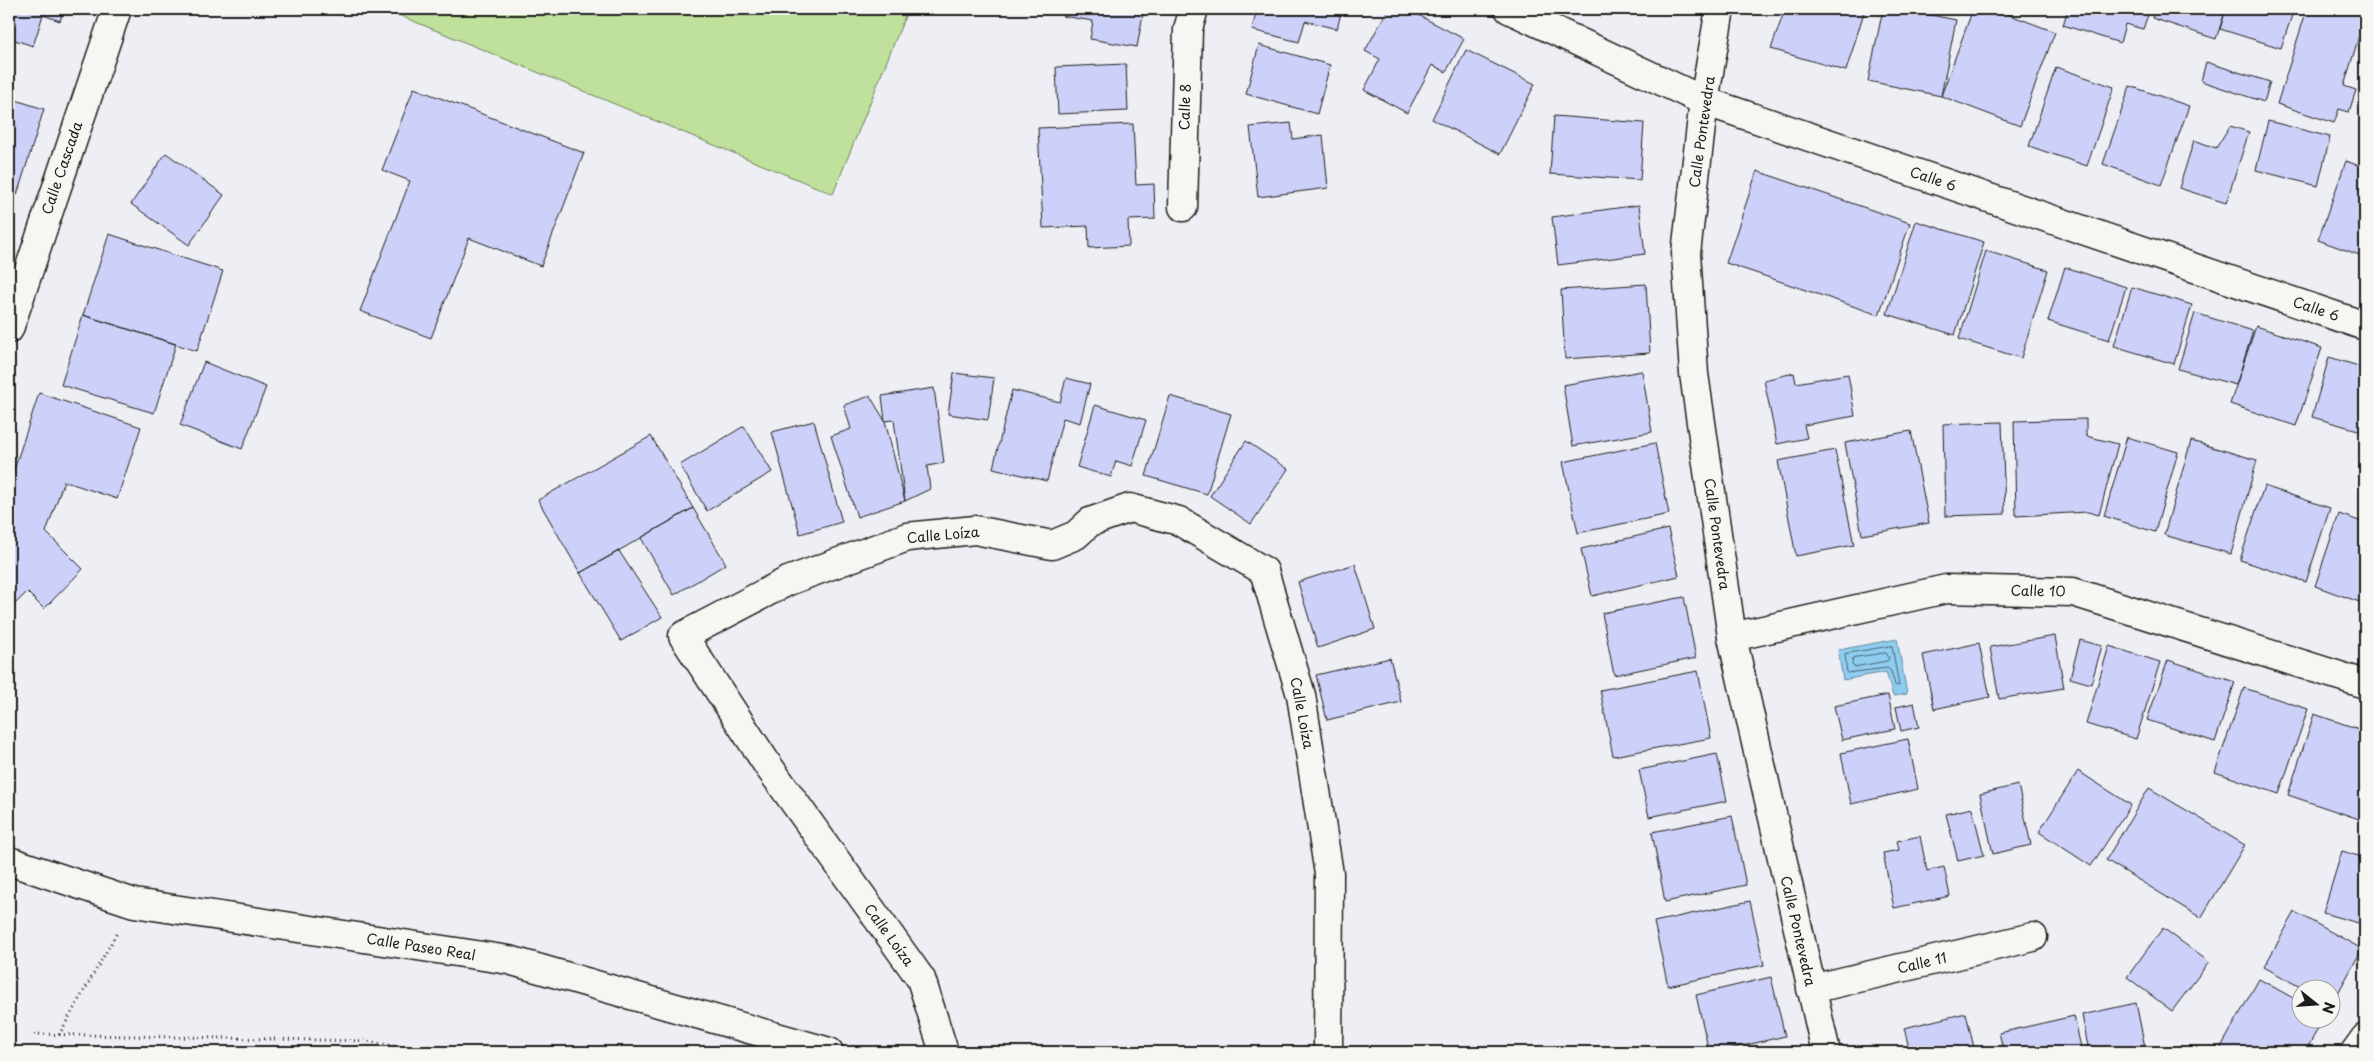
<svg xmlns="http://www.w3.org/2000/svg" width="2374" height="1061" font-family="'Playpen Sans',sans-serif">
  <rect width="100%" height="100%" fill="#eeeff4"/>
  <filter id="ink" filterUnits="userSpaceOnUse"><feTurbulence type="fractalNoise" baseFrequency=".02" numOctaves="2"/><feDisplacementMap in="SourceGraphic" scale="10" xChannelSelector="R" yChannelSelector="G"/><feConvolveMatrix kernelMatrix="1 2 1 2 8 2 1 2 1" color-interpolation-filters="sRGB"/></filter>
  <g filter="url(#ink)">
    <path fill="#bfe19b" stroke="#6e7e5c" d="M 384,9 L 908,9 L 833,194 Z"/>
    <path fill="#8fcdf0" stroke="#61869b" d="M 1897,639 L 1907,694 L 1893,696 L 1886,672 L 1843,680 L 1838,650 Z"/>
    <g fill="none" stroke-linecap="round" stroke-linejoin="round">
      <path stroke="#4a6371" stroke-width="1" d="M 1892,646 L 1899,686 L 1895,685 L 1891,671 L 1887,668 L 1847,673 L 1845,654 Z
        M 1886,653 L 1889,658 L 1887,661 L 1854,667 L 1852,665 L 1853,658 Z"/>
    </g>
    <path fill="#cdd1fa" stroke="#1c1c1c" d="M 9,9 L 64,9 L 60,21 L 43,15 L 33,46 L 9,38 Z
      M 1063,9 L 1144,9 L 1137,47 L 1090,39 L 1093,21 L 1062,16 Z
      M 1257,9 L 1342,9 L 1337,29 L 1305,21 L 1299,42 L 1252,30 Z
      M 1388,9 L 1407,9 L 1464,39 L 1446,72 L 1432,65 L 1407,113 L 1364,90 L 1380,59 L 1365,51 Z
      M 1785,9 L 1865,9 L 1846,71 L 1771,49 Z
      M 1883,9 L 1901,9 L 1956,20 L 1941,96 L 1868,81 Z
      M 1973,9 L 1994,9 L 2055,32 L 2020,126 L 1941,96 Z
      M 2068,9 L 2150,9 L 2143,29 L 2125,24 L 2120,43 L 2063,25 Z
      M 2155,9 L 2226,9 L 2216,39 L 2152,18 Z
      M 2226,9 L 2294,9 L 2281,48 L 2220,29 Z
      M 2307,9 L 2342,9 L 2365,16 L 2344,86 L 2356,90 L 2349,112 L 2339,109 L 2334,123 L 2277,104 Z
      M 1259,45 L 1330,65 L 1317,114 L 1246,94 Z
      M 1466,50 L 1535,84 L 1500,154 L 1432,119 Z
      M 2206,62 L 2270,82 L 2264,102 L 2201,81 Z
      M 1126,64 L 1128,111 L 1058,114 L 1056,67 Z
      M 2056,67 L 2114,87 L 2087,166 L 2029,146 Z
      M 2130,86 L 2189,106 L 2161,185 L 2103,164 Z
      M 414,88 L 584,153 L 541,266 L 469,238 L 431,338 L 360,311 L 410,181 L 382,170 Z
      M 2365,89 L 2365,106 L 2360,104 Z
      M 9,98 L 44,109 L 17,195 L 9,193 Z
      M 1554,116 L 1644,123 L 1640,180 L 1550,174 Z
      M 2268,121 L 2330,137 L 2318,186 L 2256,170 Z
      M 1291,123 L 1293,139 L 1323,135 L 1328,188 L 1258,197 L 1250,127 Z
      M 1133,124 L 1136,185 L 1154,184 L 1155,219 L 1128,220 L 1129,246 L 1089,248 L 1088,226 L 1043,228 L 1038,128 Z
      M 2230,126 L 2249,132 L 2226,203 L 2179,188 L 2194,140 L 2216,148 Z
      M 166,153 L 224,195 L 189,245 L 131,204 Z
      M 2346,161 L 2365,168 L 2365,257 L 2318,240 Z
      M 1757,171 L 1910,223 L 1879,315 L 1726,263 Z
      M 1639,205 L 1645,254 L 1558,265 L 1552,217 Z
      M 1916,221 L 1984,242 L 1955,335 L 1887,314 Z
      M 109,234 L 223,271 L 197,351 L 83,315 Z
      M 1986,251 L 2048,270 L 2021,358 L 1959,339 Z
      M 2065,267 L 2126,287 L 2109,340 L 2048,321 Z
      M 1646,284 L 1650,353 L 1565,359 L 1561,290 Z
      M 2132,287 L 2192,305 L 2174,364 L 2114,346 Z
      M 2195,313 L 2253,331 L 2236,385 L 2178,369 Z
      M 83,315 L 176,344 L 154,413 L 61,385 Z
      M 2256,326 L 2322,348 L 2296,426 L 2230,404 Z
      M 2329,357 L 2365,368 L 2365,432 L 2312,417 Z
      M 204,362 L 266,387 L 242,449 L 180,425 Z
      M 1642,371 L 1652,432 L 1573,446 L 1563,385 Z
      M 954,373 L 994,378 L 988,420 L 948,414 Z
      M 1794,373 L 1796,383 L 1848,374 L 1855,416 L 1804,425 L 1807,438 L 1777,444 L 1764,380 Z
      M 1066,378 L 1090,384 L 1080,423 L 1063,418 L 1047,481 L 993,468 L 1012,390 L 1060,402 Z
      M 934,388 L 944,463 L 927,466 L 930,489 L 905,501 L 894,420 L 885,421 L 882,396 Z
      M 39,393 L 141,427 L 117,499 L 64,481 L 46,532 L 83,569 L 44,609 L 27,592 L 9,610 L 9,485 Z
      M 870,396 L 885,421 L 905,501 L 857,517 L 831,436 L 851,429 L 844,405 Z
      M 1170,396 L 1231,414 L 1207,494 L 1146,476 Z
      M 1095,405 L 1146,420 L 1132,466 L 1116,461 L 1111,477 L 1077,467 Z
      M 2086,419 L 2086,436 L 2118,444 L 2099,515 L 2088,512 L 2016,516 L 2014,421 Z
      M 814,421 L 842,522 L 800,534 L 772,432 Z
      M 2002,422 L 2005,514 L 1945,516 L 1943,424 Z
      M 744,426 L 772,472 L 707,511 L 680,465 Z
      M 1911,431 L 1929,523 L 1862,535 L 1845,443 Z
      M 651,436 L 693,508 L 580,573 L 538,500 Z
      M 2127,437 L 2178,452 L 2155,532 L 2104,516 Z
      M 1246,441 L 1288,469 L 1251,524 L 1210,496 Z
      M 2191,441 L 2257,460 L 2231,554 L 2164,535 Z
      M 1655,443 L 1669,514 L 1578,533 L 1563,462 Z
      M 1835,450 L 1854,545 L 1796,556 L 1778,461 Z
      M 2264,486 L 2330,508 L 2306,582 L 2240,560 Z
      M 693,508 L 726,564 L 674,595 L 641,538 Z
      M 2339,514 L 2365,523 L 2365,604 L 2315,586 Z
      M 1668,529 L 1679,576 L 1592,596 L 1581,549 Z
      M 619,551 L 662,617 L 621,641 L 580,573 Z
      M 1355,564 L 1375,629 L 1318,648 L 1298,582 Z
      M 1684,597 L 1696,658 L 1614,675 L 1602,613 Z
      M 2055,636 L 2064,688 L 1999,699 L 1990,647 Z
      M 2080,640 L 2102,646 L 2091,684 L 2070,678 Z
      M 1979,643 L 1990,697 L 1934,709 L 1923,655 Z
      M 2109,646 L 2160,662 L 2136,739 L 2086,724 Z
      M 1390,658 L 1401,702 L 1327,720 L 1316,675 Z
      M 2168,660 L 2235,682 L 2215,742 L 2147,720 Z
      M 1698,671 L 1711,738 L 1613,756 L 1600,690 Z
      M 2244,688 L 2308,709 L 2279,794 L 2215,772 Z
      M 1888,695 L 1895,729 L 1842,740 L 1834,706 Z
      M 1914,703 L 1919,727 L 1901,731 L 1896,707 Z
      M 2314,714 L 2365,731 L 2365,821 L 2288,795 Z
      M 1908,739 L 1918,789 L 1851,804 L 1841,753 Z
      M 1717,754 L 1727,801 L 1649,817 L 1639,770 Z
      M 2078,771 L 2131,805 L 2091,866 L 2039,832 Z
      M 2018,785 L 2031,845 L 1993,854 L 1980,794 Z
      M 2149,788 L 2245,845 L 2201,918 L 2106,860 Z
      M 1972,808 L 1984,855 L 1958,861 L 1946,814 Z
      M 1732,816 L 1746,885 L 1665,902 L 1652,832 Z
      M 1920,836 L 1927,871 L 1944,867 L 1950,896 L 1894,908 L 1883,853 L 1899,850 L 1897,841 Z
      M 2342,851 L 2365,858 L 2365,925 L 2323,913 Z
      M 1750,901 L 1764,965 L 1668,986 L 1654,922 Z
      M 2295,912 L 2362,949 L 2332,1004 L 2332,988 L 2302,988 L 2264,967 Z
      M 2163,928 L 2209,962 L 2172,1011 L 2127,977 Z
      M 1771,977 L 1785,1036 L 1717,1052 L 1709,1052 L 1696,995 Z
      M 2259,979 L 2302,1003 L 2302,1018 L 2324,1018 L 2305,1052 L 2226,1052 L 2220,1049 Z
      M 2136,1003 L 2146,1052 L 2089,1052 L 2082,1015 Z
      M 1966,1013 L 1975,1052 L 1910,1052 L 1904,1028 Z
      M 2074,1016 L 2082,1052 L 2004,1052 L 1999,1033 Z
      M 1308,1047 L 1308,1052 L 1241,1052 L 1240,1050 Z
      M 1783,1047 L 1784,1052 L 1759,1052 Z"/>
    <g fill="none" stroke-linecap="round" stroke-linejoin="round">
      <g stroke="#1c1c1c" stroke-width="31">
        <path id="minor" d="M 1509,9 L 1704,101 L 2365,326
          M 1720,9 L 1704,101 L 1686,253 L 1694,374 L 1732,637 L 1826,1052
          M 1183,207 L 1188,29 L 1194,9
          M 9,329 L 117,9
          M 1732,637 L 1946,589 L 2073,592 L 2365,684
          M 9,861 L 134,903 L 509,960 L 829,1052
          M 1811,989 L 2033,937
          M 944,1052 L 921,979 L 769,767 L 683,636 L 788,581 L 907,537 L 975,530 L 1052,545 L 1076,535 L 1090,522 L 1130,508 L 1179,521 L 1264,571 L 1301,695 L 1329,874 L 1328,1052
          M 2355,1052 L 2365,1038"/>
      </g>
      <path stroke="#1c1c1c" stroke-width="3" stroke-dasharray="1 4" stroke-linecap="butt" d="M 34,1034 L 368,1041 L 421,1052
        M 59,1035 L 118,931"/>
      <use href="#minor" stroke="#f6f6f2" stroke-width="28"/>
    </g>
  </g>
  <g text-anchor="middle" stroke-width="4.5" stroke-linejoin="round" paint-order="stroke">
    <g font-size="14" fill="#1c1c1c" stroke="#f6f6f2">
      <text transform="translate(1185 107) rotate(-88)" y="5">Calle 8</text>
      <text transform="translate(1702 132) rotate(-82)" y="5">Calle Pontevedra</text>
      <text transform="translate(62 168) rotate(-71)" y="5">Calle Cascada</text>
      <text transform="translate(1933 179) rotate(19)" y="5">Calle 6</text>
      <text transform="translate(2316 309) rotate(19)" y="5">Calle 6</text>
      <text transform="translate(1717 534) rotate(82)" y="5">Calle Pontevedra</text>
      <text transform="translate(943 535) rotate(-5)" y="5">Calle Loíza</text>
      <text transform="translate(2038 591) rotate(1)" y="5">Calle 10</text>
      <text transform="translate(1302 713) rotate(79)" y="5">Calle Loíza</text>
      <text transform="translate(1798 931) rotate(77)" y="5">Calle Pontevedra</text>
      <text transform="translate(889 935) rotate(54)" y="5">Calle Loíza</text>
      <text transform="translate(421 947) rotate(9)" y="5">Calle Paseo Real</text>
      <text transform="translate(1922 963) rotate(-13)" y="5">Calle 11</text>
    </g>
  </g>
  <rect width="2374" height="1061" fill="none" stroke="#f6f6f2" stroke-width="30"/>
  <rect x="15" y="15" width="2344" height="1031" fill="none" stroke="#1c1c1c" stroke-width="2" filter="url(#ink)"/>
  <g transform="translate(2316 1004) rotate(107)"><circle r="24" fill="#f6f6f2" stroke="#9f9f9c"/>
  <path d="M0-4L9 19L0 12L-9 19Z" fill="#1c1c1c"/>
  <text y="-8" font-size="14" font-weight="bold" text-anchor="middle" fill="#1c1c1c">N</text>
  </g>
</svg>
